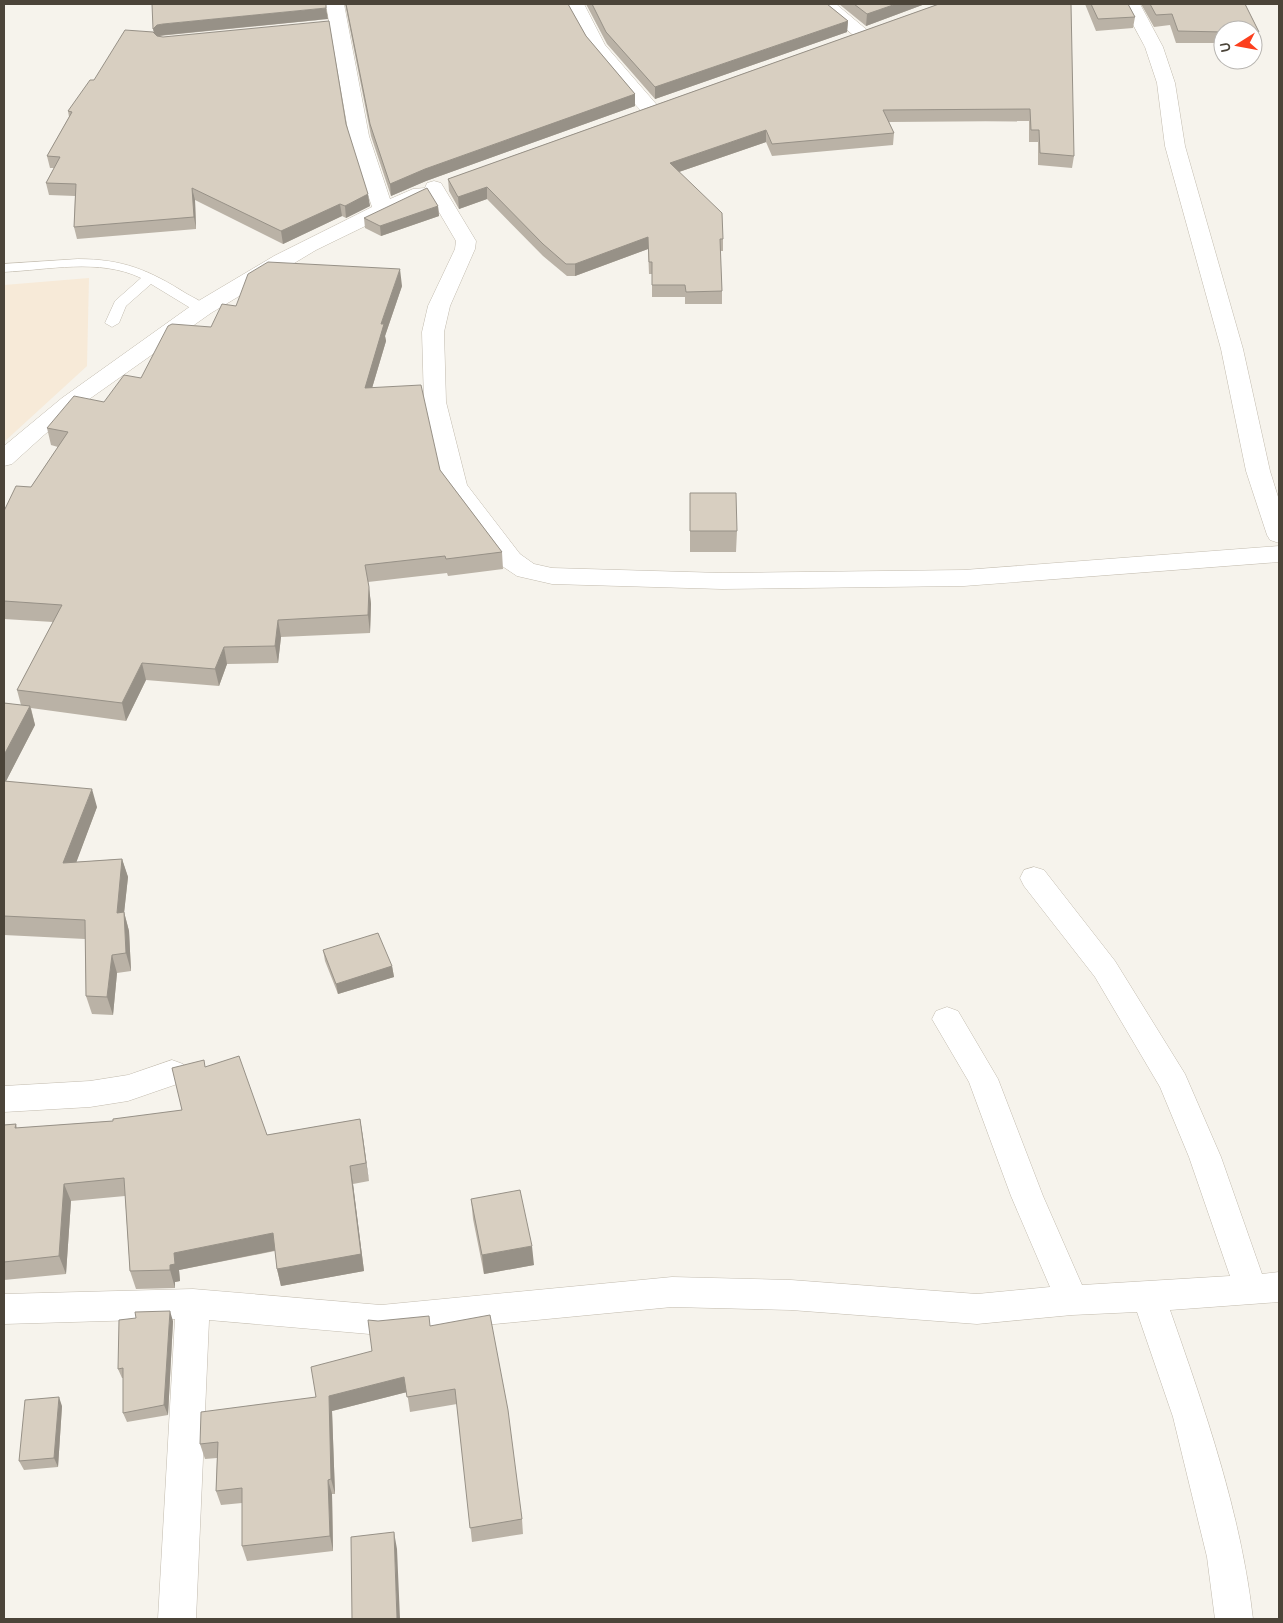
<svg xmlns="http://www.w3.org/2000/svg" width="1283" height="1623" font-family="Quicksand,sans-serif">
  <rect width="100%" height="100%" fill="#f6f3ec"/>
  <path fill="#f7ead8" d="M 89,278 L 87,366 L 4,442 L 4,285 Z"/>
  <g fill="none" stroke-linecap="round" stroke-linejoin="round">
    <g stroke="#c2bbae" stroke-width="1">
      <path id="service" d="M 78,259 C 123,259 149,270 187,294 C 194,298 204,302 209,309 L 207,312 L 197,312 L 151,284 L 126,306 L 119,323 L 112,327 L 105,323 L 115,301 L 141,278 C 99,258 48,270 4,272 L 4,264 Z"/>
    </g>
    <g stroke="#c2bbae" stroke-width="1">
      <path id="minor" d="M 326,4 L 344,4 L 369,136 L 390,199 L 413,189 L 425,188 L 427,183 L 434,181 L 441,183 L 476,241 L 475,249 L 450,306 L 444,332 L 446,402 L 467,485 L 520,554 L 534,564 L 552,568 L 722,573 L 964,570 L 1279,546 L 1279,562 L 964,586 L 722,589 L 552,584 L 517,576 L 502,566 L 443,486 L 424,402 L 422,332 L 428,306 L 455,249 L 456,241 L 429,195 L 316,250 L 211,313 L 78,407 L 44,435 L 12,464 L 4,466 L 4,446 L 62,398 L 195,303 L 274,256 L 372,207 L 349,136 Z
        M 566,4 L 584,4 L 605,45 L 657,105 L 659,109 L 657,113 L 650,115 L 643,113 C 613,79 584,46 566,4 Z
        M 816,4 L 836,4 L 873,35 L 870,39 L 864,40 L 858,39 Z
        M 1122,4 L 1140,4 L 1163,47 L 1175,83 L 1185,146 L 1243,349 L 1270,471 L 1279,500 L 1279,543 L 1270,540 L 1267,535 L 1246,471 L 1221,349 L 1165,146 L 1157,83 L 1145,47 Z
        M 1034,867 L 1044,870 L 1115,961 L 1185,1074 L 1221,1157 L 1262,1274 L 1279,1272 L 1279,1302 L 1170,1310 C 1205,1410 1241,1513 1253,1619 L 1215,1619 L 1207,1557 L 1173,1417 L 1137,1312 L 1072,1315 L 977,1324 L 791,1310 L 672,1307 L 381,1335 L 209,1320 L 196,1619 L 158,1619 L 175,1319 L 4,1324 L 4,1294 L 193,1289 L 381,1305 L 672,1277 L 791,1280 L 977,1294 L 1050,1287 L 1011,1196 L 969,1082 L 932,1019 L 936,1011 L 947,1007 L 958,1011 L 998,1079 L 1043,1196 L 1082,1285 L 1230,1276 L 1189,1157 L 1160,1087 L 1095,977 L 1024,886 L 1020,878 L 1024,870 Z
        M 172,1060 L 183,1064 L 187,1073 L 183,1082 L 128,1101 L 90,1107 L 4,1112 L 4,1086 L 90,1081 L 128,1075 Z"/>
    </g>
    <use href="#service" fill="#fff" fill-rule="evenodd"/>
    <use href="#minor" fill="#fff" fill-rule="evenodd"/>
  </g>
  <path fill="#bab2a6" d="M 345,4 L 568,4 L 586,36 L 635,94 L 635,106 L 426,181 L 391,196 L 371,136 Z
    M 586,4 L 827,4 L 848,21 L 847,32 L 655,99 L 607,44 Z
    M 839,4 L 925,4 L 866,26 Z
    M 939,4 L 1074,156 L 1072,168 L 1038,165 L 1038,142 L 1029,142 L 1029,121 L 889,122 L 894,133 L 893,145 L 772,156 L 766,142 L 679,172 L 723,239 L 723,251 L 720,251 L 722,291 L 722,304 L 685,304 L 685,297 L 652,297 L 652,274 L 649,274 L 648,249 L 575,276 L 567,276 L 543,256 L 487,199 L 459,209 L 449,191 L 448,179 Z
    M 1085,4 L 1128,4 L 1135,17 L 1133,28 L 1096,31 Z
    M 1141,4 L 1245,4 L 1259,32 L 1256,44 L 1253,44 L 1253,30 L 1223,30 L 1223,43 L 1176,43 L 1170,25 L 1154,27 Z
    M 328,19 L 159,36 L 346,124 L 370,206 L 346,218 L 342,216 L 283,244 L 195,200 L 196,229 L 77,239 L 74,227 L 75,196 L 49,195 L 46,183 L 54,168 L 50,168 L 47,156 L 69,117 L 68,111 L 94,80 L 153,32 Z
    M 438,206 L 439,216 L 381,236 L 365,228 L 364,218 Z
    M 402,286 L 385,336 L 386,341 L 372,388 L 440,470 L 502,552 L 503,569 L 448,576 L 447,573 L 368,582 L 371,604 L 370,633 L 281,637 L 278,663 L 227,664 L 219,686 L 146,680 L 126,721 L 31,708 L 35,725 L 6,781 L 97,807 L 76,862 L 122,859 L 128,877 L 124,912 L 129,931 L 131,971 L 117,973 L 113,1015 L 92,1014 L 86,996 L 85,939 L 4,935 L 4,703 L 21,705 L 17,690 L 53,622 L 4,619 L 4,511 L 31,487 L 58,447 L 51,445 L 47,428 L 104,402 L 141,378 L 211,327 L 236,306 Z
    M 690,493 L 737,531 L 736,552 L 690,552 Z
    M 323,950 L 392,966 L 394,977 L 338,994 L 325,961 Z
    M 205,1067 L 267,1135 L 360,1119 L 369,1181 L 353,1184 L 364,1271 L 281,1286 L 277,1269 L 275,1251 L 179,1270 L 180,1281 L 175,1282 L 175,1288 L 136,1289 L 130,1271 L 125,1196 L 71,1201 L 66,1274 L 4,1280 L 4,1125 L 16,1124 L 17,1128 L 113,1121 L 182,1110 Z
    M 471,1199 L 534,1265 L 484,1274 L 473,1219 Z
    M 173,1321 L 168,1415 L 127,1422 L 123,1413 L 123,1378 L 122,1378 L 118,1369 Z
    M 430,1326 L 522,1519 L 523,1534 L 472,1542 L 457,1404 L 410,1412 L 407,1392 L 332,1411 L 335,1494 L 332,1494 L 333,1551 L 247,1561 L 242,1546 L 242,1503 L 221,1505 L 216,1491 L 217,1458 L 205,1459 L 200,1444 L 316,1397 L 372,1351 Z
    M 62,1406 L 58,1467 L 24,1470 L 19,1461 Z"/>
  <path fill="#979187" d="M 896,4 L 925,4 L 866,26 L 867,14 Z
    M 326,8 L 328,19 L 165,35 L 159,36 L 155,40 L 153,29 L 157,25 L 163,24 Z
    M 848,21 L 847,32 L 655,99 L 655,87 Z
    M 635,94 L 635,106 L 426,181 L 391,196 L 390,184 L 425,169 Z
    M 766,130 L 766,142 L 670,175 L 670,163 Z
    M 487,187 L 487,199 L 459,209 L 458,197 Z
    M 192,188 L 195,200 L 196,229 L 194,217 Z
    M 368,194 L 370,206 L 346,218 L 345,206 Z
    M 340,204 L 342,216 L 283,244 L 281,231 Z
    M 438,206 L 439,216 L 381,236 L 380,226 Z
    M 648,237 L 648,249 L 575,276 L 575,264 Z
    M 400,269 L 402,286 L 385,336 L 386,341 L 367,405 L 365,388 L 381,324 Z
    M 369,587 L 371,604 L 370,633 L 368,615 Z
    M 278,620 L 281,637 L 278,663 L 275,646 Z
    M 224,647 L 227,664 L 219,686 L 215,669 Z
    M 142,663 L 146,680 L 126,721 L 122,703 Z
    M 30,706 L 35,725 L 4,785 L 4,755 Z
    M 92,789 L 97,807 L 69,882 L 63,863 Z
    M 122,859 L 128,877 L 122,932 L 117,913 Z
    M 124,912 L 129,931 L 131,971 L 126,953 Z
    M 112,955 L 117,973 L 113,1015 L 107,997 Z
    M 392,966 L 394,977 L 338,994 L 336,984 Z
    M 360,1119 L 363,1137 L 369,1181 L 366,1163 Z
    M 350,1166 L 353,1184 L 364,1271 L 281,1286 L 277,1269 Z
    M 64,1184 L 71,1201 L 66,1274 L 59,1256 Z
    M 273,1233 L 277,1250 L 179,1270 L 180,1281 L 175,1282 L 175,1288 L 170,1270 L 170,1265 L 174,1253 Z
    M 532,1246 L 534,1265 L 484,1274 L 482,1255 Z
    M 170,1311 L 173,1321 L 168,1415 L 164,1405 Z
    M 404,1377 L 407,1392 L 332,1411 L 335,1494 L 331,1479 L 329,1396 Z
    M 59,1397 L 62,1406 L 58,1467 L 54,1458 Z
    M 328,1480 L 332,1494 L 333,1551 L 330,1536 Z
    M 394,1532 L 397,1549 L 400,1619 L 397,1619 Z"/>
  <path fill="#d8cfc1" stroke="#979187" d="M 152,4 L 326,4 L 326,8 L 163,24 L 157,25 L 153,29 Z
    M 346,4 L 568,4 L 586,36 L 635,94 L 425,169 L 390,184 L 370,124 Z
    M 592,4 L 827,4 L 848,21 L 655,87 L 606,32 Z
    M 854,4 L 896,4 L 867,14 Z
    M 939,4 L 1071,4 L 1074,156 L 1040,153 L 1039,130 L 1031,130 L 1030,109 L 883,110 L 894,133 L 772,144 L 766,130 L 670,163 L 722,213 L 723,239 L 720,239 L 722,291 L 686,292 L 685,285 L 652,285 L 652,262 L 649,262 L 648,237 L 575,264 L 566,264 L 543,244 L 487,187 L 458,197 L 448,179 Z
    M 1091,4 L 1128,4 L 1135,17 L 1098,19 Z
    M 1150,4 L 1245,4 L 1259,32 L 1253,32 L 1253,30 L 1223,30 L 1223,32 L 1178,31 L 1172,14 L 1156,15 Z
    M 329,21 L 346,124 L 368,194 L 345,206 L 340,204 L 281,231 L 192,188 L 194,217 L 74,227 L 76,184 L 46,183 L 60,157 L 47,156 L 72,112 L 68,111 L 90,80 L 94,80 L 125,30 L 153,32 L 157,36 L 163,37 Z
    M 427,188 L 438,206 L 380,226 L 364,218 Z
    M 268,262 L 400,269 L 381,324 L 384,324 L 365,388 L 421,385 L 440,470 L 502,552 L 446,559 L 445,556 L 365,565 L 369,587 L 368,615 L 278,620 L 275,646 L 224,647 L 215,669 L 142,663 L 122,703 L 17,690 L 62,605 L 4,601 L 4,511 L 16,486 L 31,487 L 68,432 L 47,428 L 74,396 L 104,402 L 124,375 L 141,378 L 168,326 L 172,324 L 211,327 L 222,304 L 236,306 L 248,274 Z
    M 690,493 L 736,493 L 737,531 L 690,531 Z
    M 4,703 L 30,706 L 4,755 Z
    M 4,781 L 92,789 L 63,863 L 122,859 L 117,913 L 124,912 L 126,953 L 112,955 L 107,997 L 86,996 L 85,920 L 4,916 Z
    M 378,933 L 392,966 L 336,984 L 323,950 Z
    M 239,1056 L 267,1135 L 360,1119 L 366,1163 L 350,1166 L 361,1254 L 277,1269 L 273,1233 L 174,1253 L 175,1264 L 170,1265 L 170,1270 L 130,1271 L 124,1178 L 64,1184 L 59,1256 L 4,1262 L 4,1125 L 16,1124 L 15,1128 L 113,1121 L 113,1119 L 182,1110 L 172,1068 L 204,1060 L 205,1067 Z
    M 520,1190 L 532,1246 L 482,1255 L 471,1199 Z
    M 170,1311 L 164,1405 L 123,1413 L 123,1368 L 118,1369 L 119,1320 L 136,1318 L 135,1312 Z
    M 490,1315 L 508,1410 L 522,1519 L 470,1528 L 455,1389 L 407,1397 L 404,1377 L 329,1396 L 331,1479 L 328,1480 L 330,1536 L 242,1546 L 242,1488 L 216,1491 L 218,1442 L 200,1444 L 201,1412 L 316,1397 L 311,1367 L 372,1351 L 368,1320 L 378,1321 L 429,1316 L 430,1326 Z
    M 59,1397 L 54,1458 L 19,1461 L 25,1400 Z
    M 394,1532 L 397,1619 L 352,1619 L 351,1537 Z"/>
  <rect width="1283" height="1623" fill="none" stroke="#4b4439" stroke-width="10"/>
  <g transform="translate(1238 45) rotate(259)"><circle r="24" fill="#ffffff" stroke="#b7b4b0"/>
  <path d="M0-4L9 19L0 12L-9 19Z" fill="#fc3f1d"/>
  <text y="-8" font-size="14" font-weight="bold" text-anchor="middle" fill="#4b4439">U</text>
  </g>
</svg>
